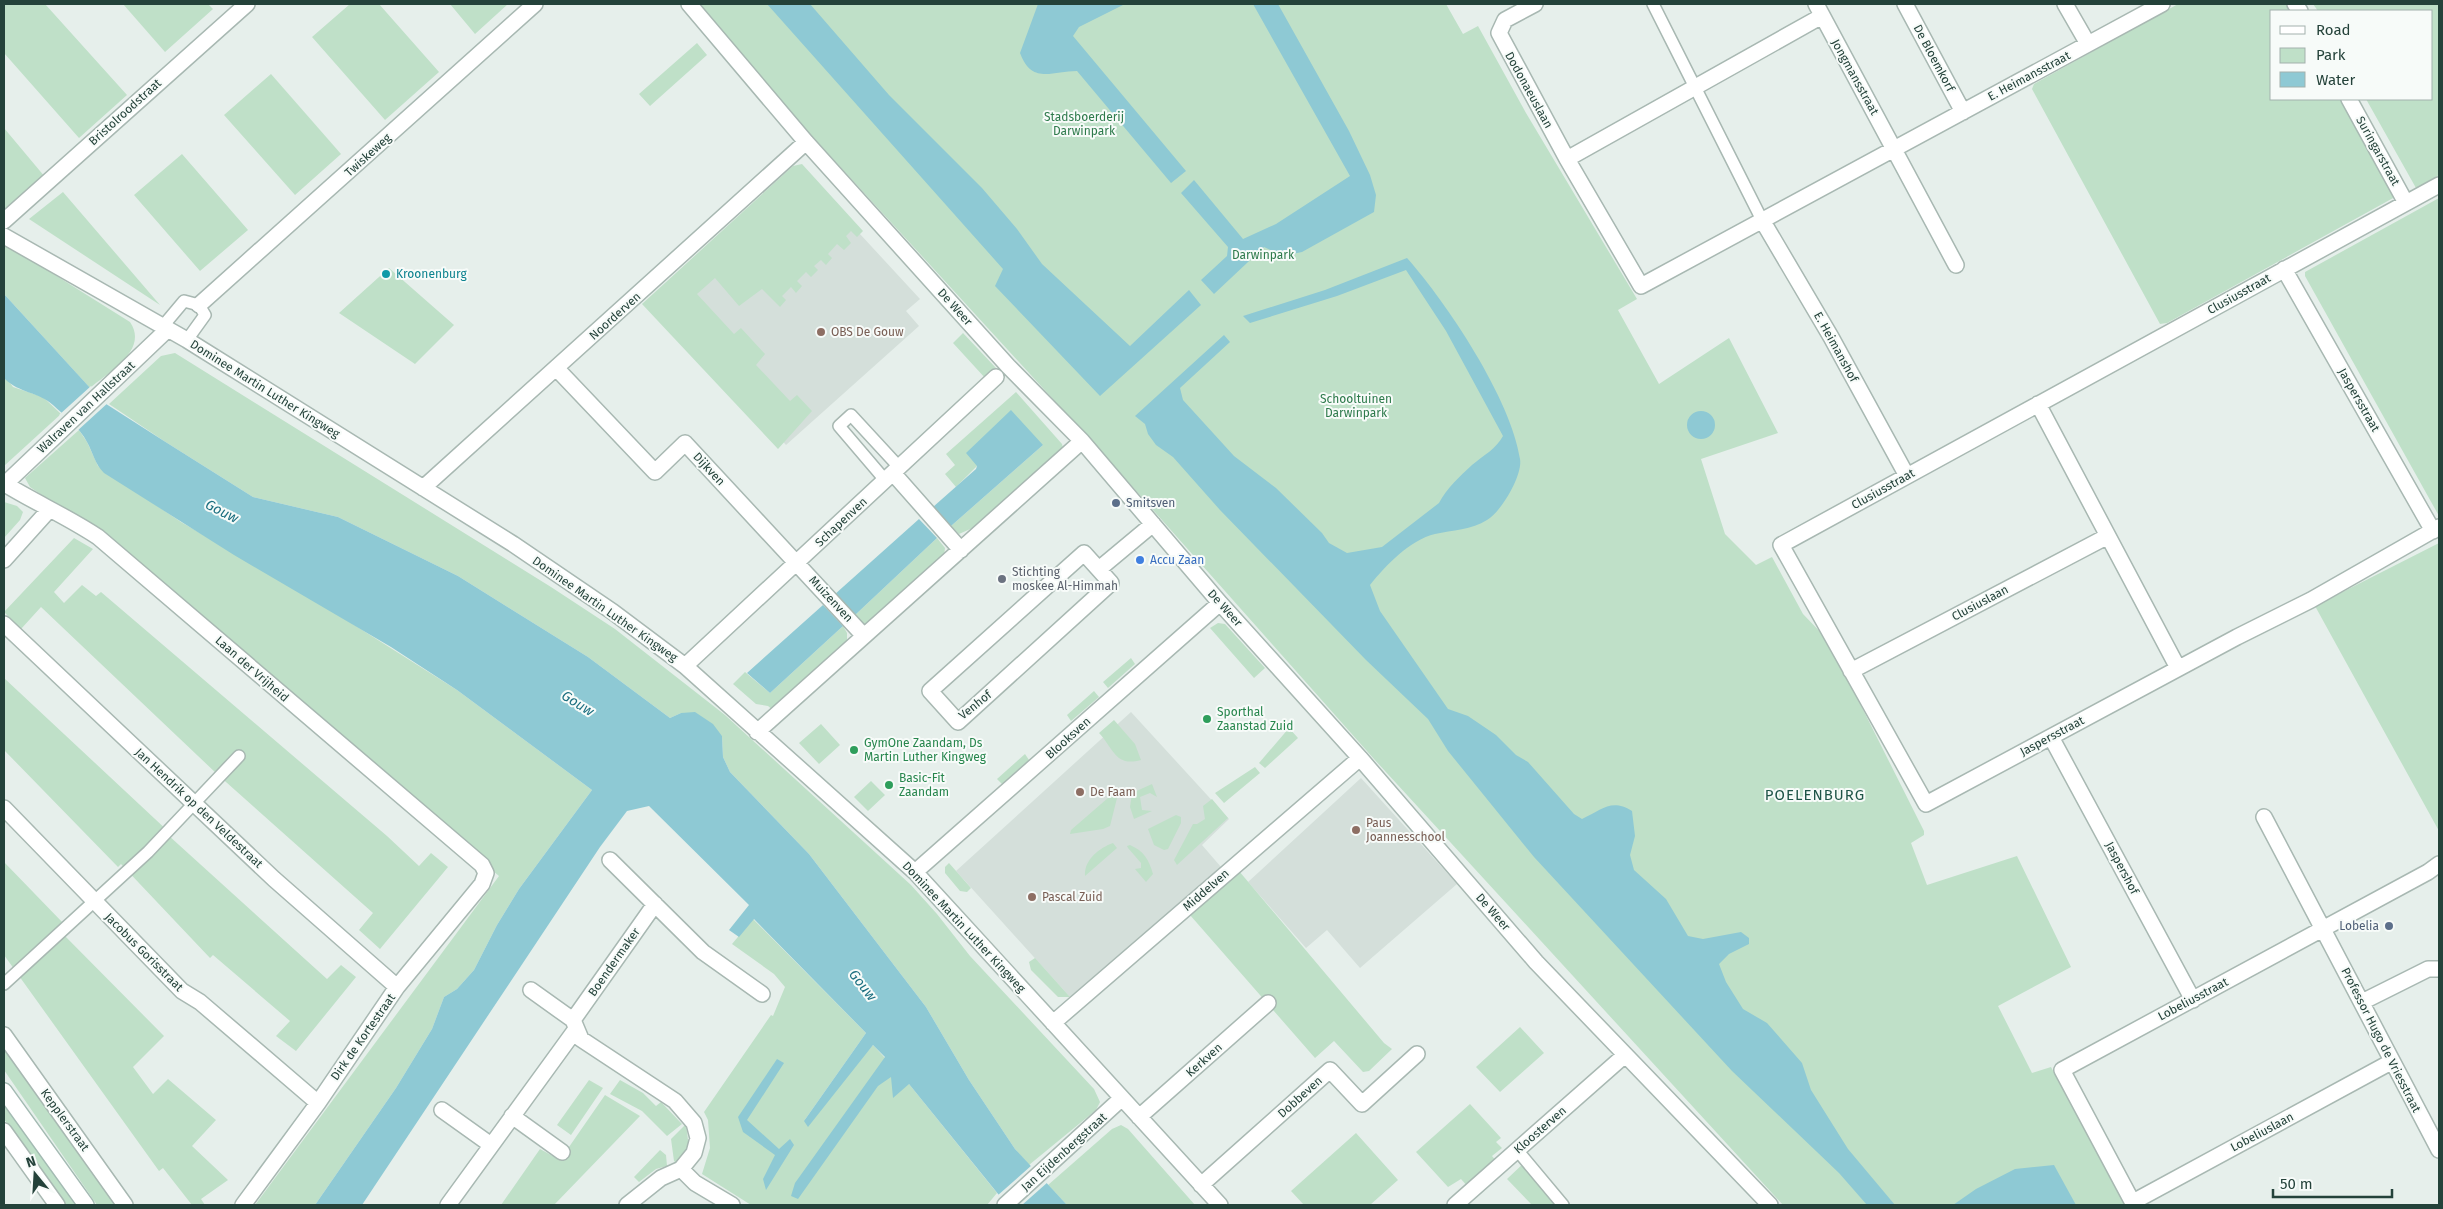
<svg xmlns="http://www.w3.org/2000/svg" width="2443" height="1209" font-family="'Fira Sans',sans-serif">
  <rect width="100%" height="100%" fill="#e6efeb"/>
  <path fill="#d4dfda" d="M 836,208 L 920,299 L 906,311 L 919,326 L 786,445 L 710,361 L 690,289 Z
    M 1131,712 L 1229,819 L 1202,845 L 1221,867 L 1070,997 L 956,871 Z
    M 1361,778 L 1457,884 L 1360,968 L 1327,930 L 1306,948 L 1248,882 Z"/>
  <path fill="#bfe0c8" d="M 4,4 L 45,4 L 127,95 L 79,138 L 4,53 Z
    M 123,4 L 208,4 L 213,9 L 165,52 Z
    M 350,4 L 379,4 L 439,72 L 385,120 L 312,37 Z
    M 450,4 L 508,4 L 475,34 Z
    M 691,4 L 1446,4 L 1463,34 L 1478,26 L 1526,113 L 1637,299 L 1618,310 L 1659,384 L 1729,338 L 1778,433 L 1701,459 L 1725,534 L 1756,565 L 1772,557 L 1803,614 L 1828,640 L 1924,831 L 1924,835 L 1911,843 L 1927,885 L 2017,856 L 2071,967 L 1998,1006 L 2032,1073 L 2051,1067 L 2126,1205 L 1783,1205 L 1374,759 L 1106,457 Z
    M 2178,4 L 2289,4 L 2293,11 L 2272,11 L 2272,99 L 2342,99 L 2395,197 L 2167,323 L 2160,324 L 2032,89 L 2034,84 Z
    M 2313,4 L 2439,4 L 2439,175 L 2416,188 L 2366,99 L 2432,99 L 2432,11 L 2318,11 Z
    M 697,43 L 707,55 L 650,106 L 639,94 Z
    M 271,74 L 341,154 L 295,195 L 224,115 Z
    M 4,128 L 45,177 L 8,213 L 4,211 Z
    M 182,154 L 248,230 L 200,271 L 134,195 Z
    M 802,164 L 863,231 L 857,237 L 851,231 L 846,236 L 851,243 L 844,250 L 837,244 L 828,254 L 832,258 L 826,265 L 821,260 L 814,266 L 818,270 L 811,277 L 806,272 L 797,281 L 802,286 L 796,293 L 791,287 L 782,296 L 786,300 L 780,307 L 762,289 L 739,306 L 715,278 L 697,294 L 734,334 L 741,328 L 765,354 L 756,365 L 790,401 L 797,395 L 812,411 L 778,449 L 642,304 L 793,166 Z
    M 63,192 L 160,305 L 29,219 Z
    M 2439,198 L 2439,516 L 2305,276 L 2305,272 Z
    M 4,243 L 130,322 C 149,350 109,372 90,388 L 4,294 Z
    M 389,268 L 454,325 L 415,364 L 339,313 Z
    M 963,333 L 996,368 L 986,379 L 953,343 Z
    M 175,353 L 551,587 L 615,629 L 725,715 L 911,885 L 937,914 L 970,956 L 1094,1089 L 1100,1102 L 1096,1110 L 1029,1165 L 1015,1149 L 969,1080 L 926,1007 L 809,854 L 730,772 L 723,757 L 722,736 L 681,713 L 670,718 L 588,657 L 458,576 L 338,517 L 253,497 L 164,441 L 109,404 L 161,356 Z
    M 4,374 L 13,387 L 43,397 L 61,414 L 4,466 Z
    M 1016,392 L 1062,444 L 1063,448 L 977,526 L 959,534 L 951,526 L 1043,445 L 977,466 L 956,487 L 945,474 L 955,465 L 946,454 Z
    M 79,430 L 87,442 L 98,466 L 181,522 L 310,597 L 457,690 L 592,790 L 519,889 L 497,925 L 474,970 L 457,989 L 444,997 L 432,1029 L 396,1088 L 315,1205 L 255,1205 L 499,876 L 83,523 L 30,487 L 25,478 Z
    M 4,502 L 17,506 L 23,512 L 20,520 L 4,538 Z
    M 74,538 L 93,549 L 54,592 L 64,603 L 82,585 L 96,596 L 101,592 L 387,836 L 419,866 L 431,853 L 448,867 L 380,949 L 359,930 L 373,913 L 217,774 L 41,607 L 21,629 L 4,612 Z
    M 937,538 L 945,548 L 944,557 L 869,623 L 863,623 L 854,616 Z
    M 2439,543 L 2439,831 L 2315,606 Z
    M 1218,623 L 1225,624 L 1265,668 L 1254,678 L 1210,628 Z
    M 843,626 L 847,633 L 847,641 L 773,710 L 768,706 L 756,704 L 733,684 L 745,672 L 770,693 Z
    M 1131,658 L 1135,664 L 1108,688 L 1103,682 Z
    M 4,678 L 170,833 L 168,835 L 327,979 L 341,965 L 356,977 L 296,1051 L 276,1036 L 290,1021 L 213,955 L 210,958 L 121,864 L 118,867 L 4,750 Z
    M 1094,691 L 1099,697 L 1071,721 L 1067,715 Z
    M 1114,720 L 1135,744 L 1141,760 C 1115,767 1114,749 1099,733 Z
    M 821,724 L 840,745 L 819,764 L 799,743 Z
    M 1289,728 L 1298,738 L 1265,768 L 1259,763 Z
    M 1025,754 L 1029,760 L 1002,784 L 997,779 Z
    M 1255,767 L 1260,773 L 1224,803 L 1215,793 Z
    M 871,781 L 885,795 L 868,811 L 854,797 Z
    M 1152,784 L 1157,797 L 1150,793 L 1140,797 L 1142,810 L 1152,811 L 1134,819 L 1130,807 L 1132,793 Z
    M 1116,791 L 1118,794 L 1110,826 L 1103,829 L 1070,834 L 1071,830 Z
    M 1212,799 L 1228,818 L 1177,865 L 1174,860 L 1193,824 L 1197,824 L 1205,819 L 1203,806 Z
    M 1176,815 L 1181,817 L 1181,823 L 1168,849 L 1164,850 L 1154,845 L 1148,829 Z
    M 1113,843 L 1117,848 L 1085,876 C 1084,860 1099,848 1113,843 Z
    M 1130,845 C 1144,851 1149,860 1153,874 L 1146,882 L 1135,869 L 1141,868 L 1141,863 L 1128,848 L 1127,846 Z
    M 4,862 L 64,924 L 59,930 L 164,1036 L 133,1067 L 153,1094 L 168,1079 L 216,1120 L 192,1146 L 228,1180 L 201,1199 L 205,1205 L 192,1205 L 163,1168 L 159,1171 L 4,955 Z
    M 949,863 L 971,888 L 967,892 L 960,891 L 945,873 L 945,867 Z
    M 1239,871 L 1384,1043 L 1392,1049 L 1369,1071 L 1363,1072 L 1334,1041 L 1315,1058 L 1190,915 Z
    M 753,919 L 866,1033 L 804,1121 L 873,1045 L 909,1084 L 997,1193 L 987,1205 L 751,1205 L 702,1174 L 710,1148 L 708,1120 L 704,1112 L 771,1015 L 773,1016 L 785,987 L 774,974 L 732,944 Z
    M 1035,958 L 1070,997 L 1058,997 L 1031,970 L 1029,962 Z
    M 1520,1027 L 1544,1053 L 1500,1092 L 1476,1067 Z
    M 4,1047 L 101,1183 L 116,1205 L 97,1205 L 4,1070 Z
    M 589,1080 L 603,1088 L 571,1135 L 557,1125 Z
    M 620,1080 L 643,1093 L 656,1106 L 661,1102 L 682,1124 L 667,1136 L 642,1111 L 610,1094 Z
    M 605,1095 L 640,1116 L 554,1205 L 501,1205 L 540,1149 L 560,1160 Z
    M 4,1103 L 75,1205 L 64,1205 L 4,1119 Z
    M 1470,1104 L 1501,1138 L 1496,1142 L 1502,1148 L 1492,1156 L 1497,1162 L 1468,1187 L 1461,1179 L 1448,1187 L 1416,1152 Z
    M 686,1124 L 689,1148 L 677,1164 L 674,1161 L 671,1139 Z
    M 1121,1125 L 1128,1129 L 1195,1205 L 1067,1205 L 1048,1185 L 1112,1129 Z
    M 1356,1133 L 1398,1180 L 1370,1205 L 1304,1205 L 1291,1191 Z
    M 660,1150 L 666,1155 L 667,1166 L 656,1169 L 639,1182 L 634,1177 Z
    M 1527,1160 L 1562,1205 L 1532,1205 L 1507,1179 Z"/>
  <path fill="#8ec9d4" d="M 767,4 L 810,4 L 889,95 L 982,188 L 1017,229 L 1042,264 L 1130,346 L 1189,290 L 1201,305 L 1100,396 L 995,286 L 1003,269 Z
    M 1038,4 L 1125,4 L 1079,27 L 1073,36 L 1186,171 L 1171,183 L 1077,71 C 1052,71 1032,85 1020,53 Z
    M 1253,4 L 1278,4 L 1349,131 L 1370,175 L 1376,195 L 1374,212 L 1302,252 L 1283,256 L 1264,247 L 1214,294 L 1201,280 L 1227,256 L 1228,247 L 1181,193 L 1194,180 L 1243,239 L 1276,224 L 1350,176 Z
    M 1407,258 C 1447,303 1511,399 1520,459 C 1523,475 1501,512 1487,520 C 1472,530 1452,530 1435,534 C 1410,540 1386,565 1370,585 L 1380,611 L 1448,709 L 1468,716 L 1496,735 L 1516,755 L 1528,762 L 1574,814 L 1582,819 C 1602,810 1611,798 1632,811 L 1635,836 L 1630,855 L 1634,870 L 1666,899 L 1688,936 L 1703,939 L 1741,932 L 1749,938 L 1749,944 L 1729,954 L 1719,964 L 1726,982 L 1743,1009 L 1767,1023 L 1802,1063 L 1811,1090 L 1848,1149 L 1895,1205 L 1867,1205 L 1839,1173 L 1732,1071 L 1534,857 L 1448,751 L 1428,719 L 1366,660 L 1220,510 L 1173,457 L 1156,445 L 1148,434 L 1145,424 L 1135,416 L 1224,335 L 1230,342 L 1180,388 L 1183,400 L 1234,456 L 1276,488 L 1322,533 L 1329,543 L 1347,553 L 1382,547 L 1439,503 C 1447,488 1460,476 1472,465 C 1484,455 1496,449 1503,436 L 1446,331 L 1406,270 L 1337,296 L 1250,323 L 1243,316 L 1325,290 Z
    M 4,294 L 103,402 L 164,441 L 253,497 L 338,517 L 458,576 L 588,657 L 670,718 L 681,713 L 695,712 L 713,724 L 722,736 L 723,757 L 730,772 L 809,854 L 926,1007 L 969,1080 L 1015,1149 L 1067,1205 L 1007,1205 L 909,1084 L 893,1098 L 891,1077 L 878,1086 L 798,1199 L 791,1196 L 795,1183 L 885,1057 L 873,1045 L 808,1127 L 804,1121 L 866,1033 L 754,919 L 739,937 L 729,930 L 749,905 L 649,806 L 627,811 L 600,847 L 362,1205 L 315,1205 L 396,1088 L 432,1029 L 444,997 L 457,989 L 474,970 L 497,925 L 519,889 L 592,790 L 457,690 L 391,647 L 234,555 L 104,473 C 95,464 93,453 87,442 C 80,428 64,415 53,405 C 39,392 19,393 5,379 Z
    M 1011,410 L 1043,445 L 951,526 L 933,507 L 976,469 L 977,466 L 966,453 Z
    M1687 425a14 14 0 1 1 28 0a14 14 0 1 1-28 0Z
    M 919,519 L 937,538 L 854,616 L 834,595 Z
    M 823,605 L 843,626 L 770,693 L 747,673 Z
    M 777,1059 L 784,1063 L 747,1120 L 779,1149 L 790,1139 L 794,1145 L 766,1190 L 763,1179 L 775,1155 L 743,1132 L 738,1117 Z
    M 2054,1165 L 2076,1205 L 1953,1205 L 1976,1189 L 2015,1169 Z"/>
  <path fill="#e6efeb" d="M 91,386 L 105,399 L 110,401 L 76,432 L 59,415 Z
    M 1032,1165 L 1048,1182 L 1022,1205 L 1003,1205 L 997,1196 Z"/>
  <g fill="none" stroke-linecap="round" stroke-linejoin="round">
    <g stroke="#a8b8b2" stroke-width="14">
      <path id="pedestrian" d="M 1653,4 L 1762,220
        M 163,326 L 184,301 L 199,305 L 205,315 L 187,340
        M 885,480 L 839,426 L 851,415 L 899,467
        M 4,984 L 148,852 L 239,756
        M 1517,1150 L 1563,1205"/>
    </g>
    <g stroke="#a8b8b2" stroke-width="18">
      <path id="minor" d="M 689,4 L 806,142 L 1008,366 L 1082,441 L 1220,603 L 1360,758 L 1536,962 L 1770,1205
        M 1535,4 L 1505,20 L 1499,33 L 1567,159 L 1641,286 L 2162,4
        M 1816,4 L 1956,265
        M 1905,4 L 1963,112
        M 2065,4 L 2088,44
        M 2295,4 L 2300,11
        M 2349,99 L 2406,203
        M 1567,159 L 1822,16
        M 2439,185 L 1781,545 L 1926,804 L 2237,637 L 2311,600 L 2439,527
        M 1762,220 L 1831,337 L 1907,476
        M 4,221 L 247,4
        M 4,236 L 187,340 L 513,544 L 613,612 L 685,666 L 915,872 L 1220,1205
        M 2284,269 L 2433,531
        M 199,305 L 535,4
        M 557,369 L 655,472 L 685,443 L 864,636
        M 2038,404 L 2178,668
        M 893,473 L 961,550
        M 5,484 C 36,503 68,517 98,537 L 482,865 L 486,873 L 482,884 L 397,987 L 318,1103 L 243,1205
        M 4,485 L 168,329
        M 423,488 L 806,142
        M 1084,553 L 1111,583 L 958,722 L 930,691 Z
        M 4,560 L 49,510
        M 1099,569 L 1153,524
        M 4,624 L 274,879 L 397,987
        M 685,666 L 996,377
        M 1851,671 L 2108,536
        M 757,732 L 1082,441
        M 2051,737 L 2193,1000
        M 4,808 L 182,991 L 200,1002 L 318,1103
        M 2264,817 L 2439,1150
        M 610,860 L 703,952 L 762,994
        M 915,872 L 1220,603
        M 531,990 L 573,1020 L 581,1039 L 675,1101 L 694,1123 L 698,1138 L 694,1153 L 681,1169 L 661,1178 L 627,1205
        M 2362,1002 L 2428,969 L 2439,969
        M 573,1020 L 655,904
        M 1053,1023 L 1360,758
        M 4,1035 L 125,1205
        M 442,1110 L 491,1145
        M 512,1116 L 562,1152
        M 1139,1117 L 1268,1003
        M 4,1131 L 57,1205
        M 681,1169 L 695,1183 L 732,1205
        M 1201,1185 L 1330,1070 L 1362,1104 L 1417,1054
        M 2133,1202 L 2391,1062
        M 448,1205 L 576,1029
        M 1005,1205 L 1122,1098
        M 1455,1205 L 1625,1055
        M 2134,1205 L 2062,1070 L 2428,872 L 2439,864"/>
    </g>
    <g stroke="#a4bbb3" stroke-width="18">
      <path id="secondary" d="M 4,1091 L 86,1205"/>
    </g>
    <use href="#pedestrian" stroke="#fff" stroke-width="11"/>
    <use href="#minor" stroke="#fff" stroke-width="15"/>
    <use href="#secondary" stroke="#fff" stroke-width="15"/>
  </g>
  <circle fill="#0f9aa8" stroke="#f7fbf9" stroke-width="2" cx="386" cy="274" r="5"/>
  <g fill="#8d6e63" stroke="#f7fbf9" stroke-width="2">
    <circle cx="821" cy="332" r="5"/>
    <circle cx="1080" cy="792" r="5"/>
    <circle cx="1356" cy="830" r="5"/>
    <circle cx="1032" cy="897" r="5"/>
  </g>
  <g fill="#5c6f8a" stroke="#f7fbf9" stroke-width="2">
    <circle cx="1116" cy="503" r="5"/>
    <circle cx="2389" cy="926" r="5"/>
  </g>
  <circle fill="#3f7fe0" stroke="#f7fbf9" stroke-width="2" cx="1140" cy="560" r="5"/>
  <circle fill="#6b7280" stroke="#f7fbf9" stroke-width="2" cx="1002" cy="579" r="5"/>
  <g fill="#2e9e5b" stroke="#f7fbf9" stroke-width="2">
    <circle cx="1207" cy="719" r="5"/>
    <circle cx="854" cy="750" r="5"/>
    <circle cx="889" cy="785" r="5"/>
  </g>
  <g text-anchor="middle" stroke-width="4" stroke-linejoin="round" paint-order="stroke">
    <g font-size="12" fill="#24423a" stroke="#f7fbf9">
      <text transform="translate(1934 58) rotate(62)" y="4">De Bloemkorf</text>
      <text transform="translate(2029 76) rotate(-28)" y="4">E. Heimansstraat</text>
      <text transform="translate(1855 77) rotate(61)" y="4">Jongmansstraat</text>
      <text transform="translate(1529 90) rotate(61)" y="4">Dodonaeuslaan</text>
      <text transform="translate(125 112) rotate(-42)" y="4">Bristolroodstraat</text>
      <text transform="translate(2378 151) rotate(61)" y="4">Suringarstraat</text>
      <text transform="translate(368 155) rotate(-42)" y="4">Twiskeweg</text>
      <text transform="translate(2239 294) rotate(-29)" y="4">Clusiusstraat</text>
      <text transform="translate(955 307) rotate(48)" y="4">De Weer</text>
      <text transform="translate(615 316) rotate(-42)" y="4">Noorderven</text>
      <text transform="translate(1836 347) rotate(61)" y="4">E. Heimanshof</text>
      <text transform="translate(265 389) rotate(32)" y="4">Dominee Martin Luther Kingweg</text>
      <text transform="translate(2359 400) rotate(60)" y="4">Jaspersstraat</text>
      <text transform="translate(86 407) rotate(-43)" y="4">Walraven van Hallstraat</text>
      <text transform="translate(709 469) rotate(47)" y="4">Dijkven</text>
      <text transform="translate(1883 489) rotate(-29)" y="4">Clusiusstraat</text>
      <text transform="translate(841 522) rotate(-43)" y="4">Schapenven</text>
      <text transform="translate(831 599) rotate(47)" y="4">Muizenven</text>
      <text transform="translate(1980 603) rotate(-28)" y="4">Clusiuslaan</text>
      <text transform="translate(1225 608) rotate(48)" y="4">De Weer</text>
      <text transform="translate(605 609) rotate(35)" y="4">Dominee Martin Luther Kingweg</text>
      <text transform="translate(252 669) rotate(41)" y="4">Laan der Vrijheid</text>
      <text transform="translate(975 705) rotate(-39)" y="4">Venhof</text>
      <text transform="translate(2052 736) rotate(-28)" y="4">Jaspersstraat</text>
      <text transform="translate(1068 738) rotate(-42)" y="4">Blooksven</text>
      <text transform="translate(199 808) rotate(43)" y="4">Jan Hendrik op den Veldestraat</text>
      <text transform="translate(2122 868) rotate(62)" y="4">Jaspershof</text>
      <text transform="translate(1206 890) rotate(-41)" y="4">Middelven</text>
      <text transform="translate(1493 912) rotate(49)" y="4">De Weer</text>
      <text transform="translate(964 927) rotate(47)" y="4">Dominee Martin Luther Kingweg</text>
      <text transform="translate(144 952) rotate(45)" y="4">Jacobus Gorisstraat</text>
      <text transform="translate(614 962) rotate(-55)" y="4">Boendermaker</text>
      <text transform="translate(2193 999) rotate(-28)" y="4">Lobeliusstraat</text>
      <text transform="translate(363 1037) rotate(-55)" y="4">Dirk de Kortestraat</text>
      <text transform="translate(2381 1040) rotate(63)" y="4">Professor Hugo de Vriesstraat</text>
      <text transform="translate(1204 1060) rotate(-42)" y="4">Kerkven</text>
      <text transform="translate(1300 1097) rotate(-42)" y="4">Dobbeven</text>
      <text transform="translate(65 1120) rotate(54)" y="4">Kepplerstraat</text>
      <text transform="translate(1540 1130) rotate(-41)" y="4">Kloosterven</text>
      <text transform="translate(2262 1132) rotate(-28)" y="4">Lobeliuslaan</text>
      <text transform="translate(1064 1152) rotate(-42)" y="4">Jan Eijdenbergstraat</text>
    </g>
    <g font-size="12" fill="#2d7a4b" stroke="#f7fbf9">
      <text x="1084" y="121">Stadsboerderij<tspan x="1084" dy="14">Darwinpark</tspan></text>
      <text x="1263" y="259">Darwinpark</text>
      <text x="1356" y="403">Schooltuinen<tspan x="1356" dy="14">Darwinpark</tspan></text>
    </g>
    <g font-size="12" fill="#0d838f" stroke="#f7fbf9" text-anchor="start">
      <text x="396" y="278">Kroonenburg</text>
    </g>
    <g font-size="12" fill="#785e54" stroke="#f7fbf9" text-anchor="start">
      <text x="831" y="336">OBS De Gouw</text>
      <text x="1090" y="796">De Faam</text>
      <text x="1366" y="827">Paus<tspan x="1366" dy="14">Joannesschool</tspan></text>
      <text x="1042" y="901">Pascal Zuid</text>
    </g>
    <g font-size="12" fill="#4e5e75" stroke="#f7fbf9" text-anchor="start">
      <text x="1126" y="507">Smitsven</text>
      <text x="2379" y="930" text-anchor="end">Lobelia</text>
    </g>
    <g font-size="12" fill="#366cbe" stroke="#f7fbf9" text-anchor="start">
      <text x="1150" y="564">Accu Zaan</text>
    </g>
    <g font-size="12" fill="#5b616d" stroke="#f7fbf9" text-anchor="start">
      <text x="1012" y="576">Stichting<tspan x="1012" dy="14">moskee Al-Himmah</tspan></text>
    </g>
    <g font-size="12" fill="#27864d" stroke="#f7fbf9" text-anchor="start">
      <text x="1217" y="716">Sporthal<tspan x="1217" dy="14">Zaanstad Zuid</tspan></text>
      <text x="864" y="747">GymOne Zaandam, Ds<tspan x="864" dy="14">Martin Luther Kingweg</tspan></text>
      <text x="899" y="782">Basic-Fit<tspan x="899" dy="14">Zaandam</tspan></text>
    </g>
    <g font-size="14" font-style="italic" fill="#1c6f80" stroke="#f7fbf9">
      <text transform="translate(222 511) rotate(27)" y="5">Gouw</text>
      <text transform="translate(578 703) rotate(32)" y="5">Gouw</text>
      <text transform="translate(863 985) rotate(52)" y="5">Gouw</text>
    </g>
    <g font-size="15" letter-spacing="1" fill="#1f5548" stroke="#f7fbf9">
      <text x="1815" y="800">POELENBURG</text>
    </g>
  </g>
  <rect width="2443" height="1209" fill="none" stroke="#24423a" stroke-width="10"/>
  <rect x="2270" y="10" width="162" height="90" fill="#f7fbf9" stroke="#a3b1ad"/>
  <rect x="2280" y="26" width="25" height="8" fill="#ffffff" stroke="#a3b1ad"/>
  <text x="2316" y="35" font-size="15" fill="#24423a">Road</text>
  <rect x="2280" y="48" width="25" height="15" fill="#bfe0c8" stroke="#a3b1ad"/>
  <text x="2316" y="60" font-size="15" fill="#24423a">Park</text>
  <rect x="2280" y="72" width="25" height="15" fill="#8ec9d4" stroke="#a3b1ad"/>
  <text x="2316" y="85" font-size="15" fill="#24423a">Water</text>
  <g transform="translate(35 1174) rotate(342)" stroke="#f7fbf9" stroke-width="4" paint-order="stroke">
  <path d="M0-4L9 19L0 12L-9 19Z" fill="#24423a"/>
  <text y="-8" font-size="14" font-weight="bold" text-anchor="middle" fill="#24423a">N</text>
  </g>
  <path d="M2273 1189v8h119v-8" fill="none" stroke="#24423a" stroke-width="2.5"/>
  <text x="2280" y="1189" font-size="15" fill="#24423a" stroke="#f7fbf9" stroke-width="4" paint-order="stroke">50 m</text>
</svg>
